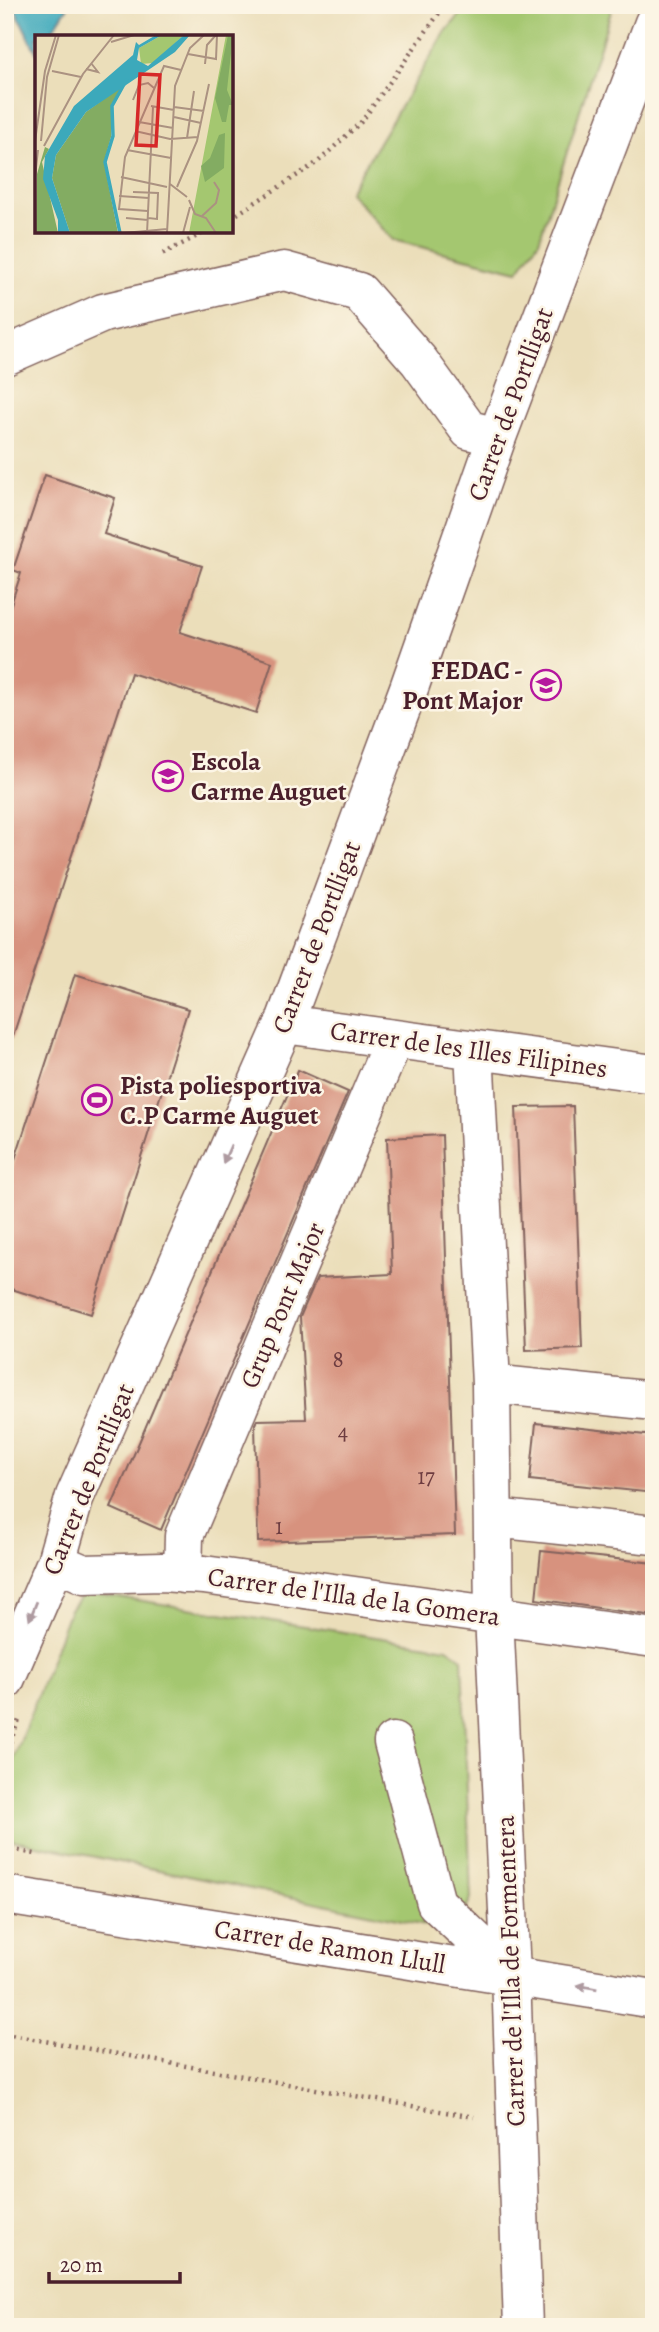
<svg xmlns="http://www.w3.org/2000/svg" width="659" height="2332" font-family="Alegreya,serif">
  <rect width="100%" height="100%" fill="#fcf5e5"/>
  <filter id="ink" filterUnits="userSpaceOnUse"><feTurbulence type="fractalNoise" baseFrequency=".0143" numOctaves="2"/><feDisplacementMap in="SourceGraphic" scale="14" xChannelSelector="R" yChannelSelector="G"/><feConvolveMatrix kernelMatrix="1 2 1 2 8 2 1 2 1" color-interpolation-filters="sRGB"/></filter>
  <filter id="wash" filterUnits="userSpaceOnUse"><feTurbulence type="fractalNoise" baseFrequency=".00686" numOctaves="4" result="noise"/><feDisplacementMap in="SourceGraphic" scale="28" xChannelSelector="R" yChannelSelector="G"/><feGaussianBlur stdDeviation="1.57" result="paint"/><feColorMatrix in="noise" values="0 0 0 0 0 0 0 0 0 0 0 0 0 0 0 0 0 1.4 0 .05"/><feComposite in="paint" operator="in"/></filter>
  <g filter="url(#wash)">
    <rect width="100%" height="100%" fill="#ebdeba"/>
    <path fill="#a4c770" stroke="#77734e" stroke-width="2" d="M 469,5 L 613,5 L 539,241 L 518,271 L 393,240 L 349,192 L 446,31 Z
      M 85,1592 L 447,1648 L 462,1658 L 471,1899 L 461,1920 L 436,1927 L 13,1840 L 5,1830 L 5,1783 L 70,1609 Z"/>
    <path fill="#3ca9bb" stroke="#436473" stroke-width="2" d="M 13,5 L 69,5 L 48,37 L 37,37 L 37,54 Z"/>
    <g id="blocks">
      <path fill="#d7927e" d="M 45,475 L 115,498 L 104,534 L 202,566 L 180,632 L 272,662 L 256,713 L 131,673 L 12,1039 L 5,1038 L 5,623 L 21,573 L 13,570 Z
        M 75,974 L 188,1009 L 91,1314 L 5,1287 L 5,1190 Z
        M 298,1070 L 348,1092 L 161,1530 L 111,1508 Z
        M 573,1106 L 582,1348 L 526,1350 L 516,1107 Z
        M 442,1135 L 455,1535 L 258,1542 L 255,1424 L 257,1420 L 306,1419 L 300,1317 L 317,1278 L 392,1274 L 387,1138 Z
        M 536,1423 L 654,1436 L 654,1493 L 530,1480 Z
        M 541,1551 L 654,1563 L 654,1616 L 536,1599 Z"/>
    </g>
  </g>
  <g filter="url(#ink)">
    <use href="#blocks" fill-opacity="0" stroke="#82625d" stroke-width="2"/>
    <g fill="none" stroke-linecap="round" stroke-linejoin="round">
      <g stroke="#82625d" stroke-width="41">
        <path id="minor" d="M 5,356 L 103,313 L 284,271 L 359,292 L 419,361 L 469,430 L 497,437
          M 284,1024 L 654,1074
          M 474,1050 L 491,1384 L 494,1615 L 511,1974 L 523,2327
          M 491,1384 L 654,1401
          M 495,1518 L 654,1535
          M 56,1562 L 84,1574 L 162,1572 L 204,1575 L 654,1638
          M 183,1574 L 184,1536 L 394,1039
          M 5,1680 L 56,1562 L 75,1496 L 284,1024 L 409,688 L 497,437 L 654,23
          M 393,1742 L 436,1903 L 511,1974
          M 5,1895 L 654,1999"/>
      </g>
      <path stroke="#82625d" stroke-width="4.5" stroke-dasharray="2 5" stroke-linecap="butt" d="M 231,218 L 318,162 L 362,121 L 445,5
        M 163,254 L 207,231
        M 5,1755 L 19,1720
        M 5,1848 L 35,1854
        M 5,2034 L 474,2117"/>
      <use href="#minor" stroke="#fff" stroke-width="38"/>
    </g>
    <defs><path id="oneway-solid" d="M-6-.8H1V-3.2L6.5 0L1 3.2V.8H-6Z" transform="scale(1.75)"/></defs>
    <g fill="#ae9aa0">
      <use href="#oneway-solid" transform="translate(227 1154) rotate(114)"/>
      <use href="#oneway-solid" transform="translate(33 1611) rotate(112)"/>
      <use href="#oneway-solid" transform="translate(587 1987) rotate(-170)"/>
    </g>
  </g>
  <defs>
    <g id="school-ring" transform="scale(1.575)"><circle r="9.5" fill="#fcf5e5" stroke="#b5179e" stroke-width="1.5"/><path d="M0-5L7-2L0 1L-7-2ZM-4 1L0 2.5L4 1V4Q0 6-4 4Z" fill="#b5179e"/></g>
    <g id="stadium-ring" transform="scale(1.575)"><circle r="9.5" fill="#fcf5e5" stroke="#b5179e" stroke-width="1.5"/><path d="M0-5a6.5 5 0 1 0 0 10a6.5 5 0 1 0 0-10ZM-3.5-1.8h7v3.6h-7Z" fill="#b5179e"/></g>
  </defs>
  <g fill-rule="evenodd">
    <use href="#school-ring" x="546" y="685"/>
    <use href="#school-ring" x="168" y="776"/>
    <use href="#stadium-ring" x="97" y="1100"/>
  </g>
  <g text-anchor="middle" stroke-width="5" stroke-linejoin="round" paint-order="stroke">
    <g font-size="23" fill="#6d3c40">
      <text x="338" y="1367">8</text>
      <text x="343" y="1439">4</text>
      <text x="426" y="1484">17</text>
      <text x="279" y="1534">1</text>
    </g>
    <g font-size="26" fill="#4a1f2b" stroke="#fcf5e5">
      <text transform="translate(510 404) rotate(-70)" y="9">Carrer de Portlligat</text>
      <text transform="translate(316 937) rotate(-69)" y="9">Carrer de Portlligat</text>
      <text transform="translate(469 1049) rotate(8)" y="9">Carrer de les Illes Filipines</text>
      <text transform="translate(282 1305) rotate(-67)" y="9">Grup Pont Major</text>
      <text transform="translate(88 1479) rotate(-68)" y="9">Carrer de Portlligat</text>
      <text transform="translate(354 1596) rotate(8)" y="9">Carrer de l'Illa de la Gomera</text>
      <text transform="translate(330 1946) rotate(9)" y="9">Carrer de Ramon Llull</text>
      <text transform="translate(510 1971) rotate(-92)" y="9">Carrer de l'Illa de Formentera</text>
    </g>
    <g font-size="26" font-weight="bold" fill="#4a1f2b" stroke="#fcf5e5" text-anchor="start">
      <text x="523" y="679" text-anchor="end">FEDAC -<tspan x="523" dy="30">Pont Major</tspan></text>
      <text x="191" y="770">Escola<tspan x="191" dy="30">Carme Auguet</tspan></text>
      <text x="120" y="1094">Pista poliesportiva<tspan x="120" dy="30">C.P Carme Auguet</tspan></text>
    </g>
  </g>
  <g transform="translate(35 35)">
    <rect width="198" height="198" fill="#ebdeba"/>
    <path d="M 127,0 L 149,0 L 118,28 L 106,29 L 104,13 ZM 191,0 L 198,0 L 198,198 L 154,198 Z" fill="#a4c770"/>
    <path d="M 193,0 L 198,0 L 192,55 L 198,70 L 194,70 L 191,87 L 187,87 L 180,63 ZM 90,49 L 76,70 L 76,102 L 69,127 L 83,198 L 35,198 L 17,143 L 21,120 L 51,77 ZM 190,98 L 189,133 L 170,147 L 166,131 L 175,123 L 184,100 ZM 10,112 L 14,114 L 7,127 L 23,198 L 1,197 L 2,139 Z" fill="#83ac62"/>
    <path d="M 121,0 L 127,0 L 104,13 L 102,25 L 113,31 L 149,0 L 155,0 L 140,17 L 51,77 L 21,120 L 17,143 L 35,198 L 23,198 L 23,185 L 8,144 L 10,121 L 39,71 L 98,20 L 101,7 L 104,10 Z" fill="#3ca9bb"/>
    <path fill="none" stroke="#3ca9bb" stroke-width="3.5" d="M 85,198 L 70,127 L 78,101 L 77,71 L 92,44"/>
    <path fill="none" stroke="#ab9281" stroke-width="2" d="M 76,7 L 99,0M 153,19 L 181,24 L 182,0M 170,29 L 172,10 L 181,0M 51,34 L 63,37 L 56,28M 17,36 L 46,42M 98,65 L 104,50 L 113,48 L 119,53M 116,71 L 139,75M 139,72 L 169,76M 139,82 L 166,88M 104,87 L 138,93M 100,96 L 135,104 L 163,102M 152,103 L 159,56M 0,106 L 10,36 L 21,0M 6,106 L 12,42 L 24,0M 9,111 L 48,39 L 79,0M 92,115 L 136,123M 0,142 L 3,115M 86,142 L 132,152M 135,149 L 152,162M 142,152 L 162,106 L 174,49M 98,157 L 123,158 L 122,184 L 113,183M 84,161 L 114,163M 154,165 L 160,179 L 171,183 L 181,198M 113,176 L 84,174 L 90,122 L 129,31 L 146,35M 167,181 L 181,168 L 184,155 L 179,147M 91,183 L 113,185M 89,198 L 132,194M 112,198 L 118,72M 132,198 L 140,51 L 155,13 L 169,0M 148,198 L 155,172"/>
    <path fill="#d62828" fill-opacity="0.15" stroke="#d62828" stroke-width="3.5" d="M 105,39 L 125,40 L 121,111 L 101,110 Z"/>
    <rect width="198" height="198" fill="none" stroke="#4a1f2b" stroke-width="3.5"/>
  </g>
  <rect width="659" height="2332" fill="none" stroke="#fcf5e5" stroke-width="28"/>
  <path d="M49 2272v10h131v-10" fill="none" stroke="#4a1f2b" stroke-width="3.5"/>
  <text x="60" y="2272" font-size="21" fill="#4a1f2b" stroke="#fcf5e5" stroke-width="5" paint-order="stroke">20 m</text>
</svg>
